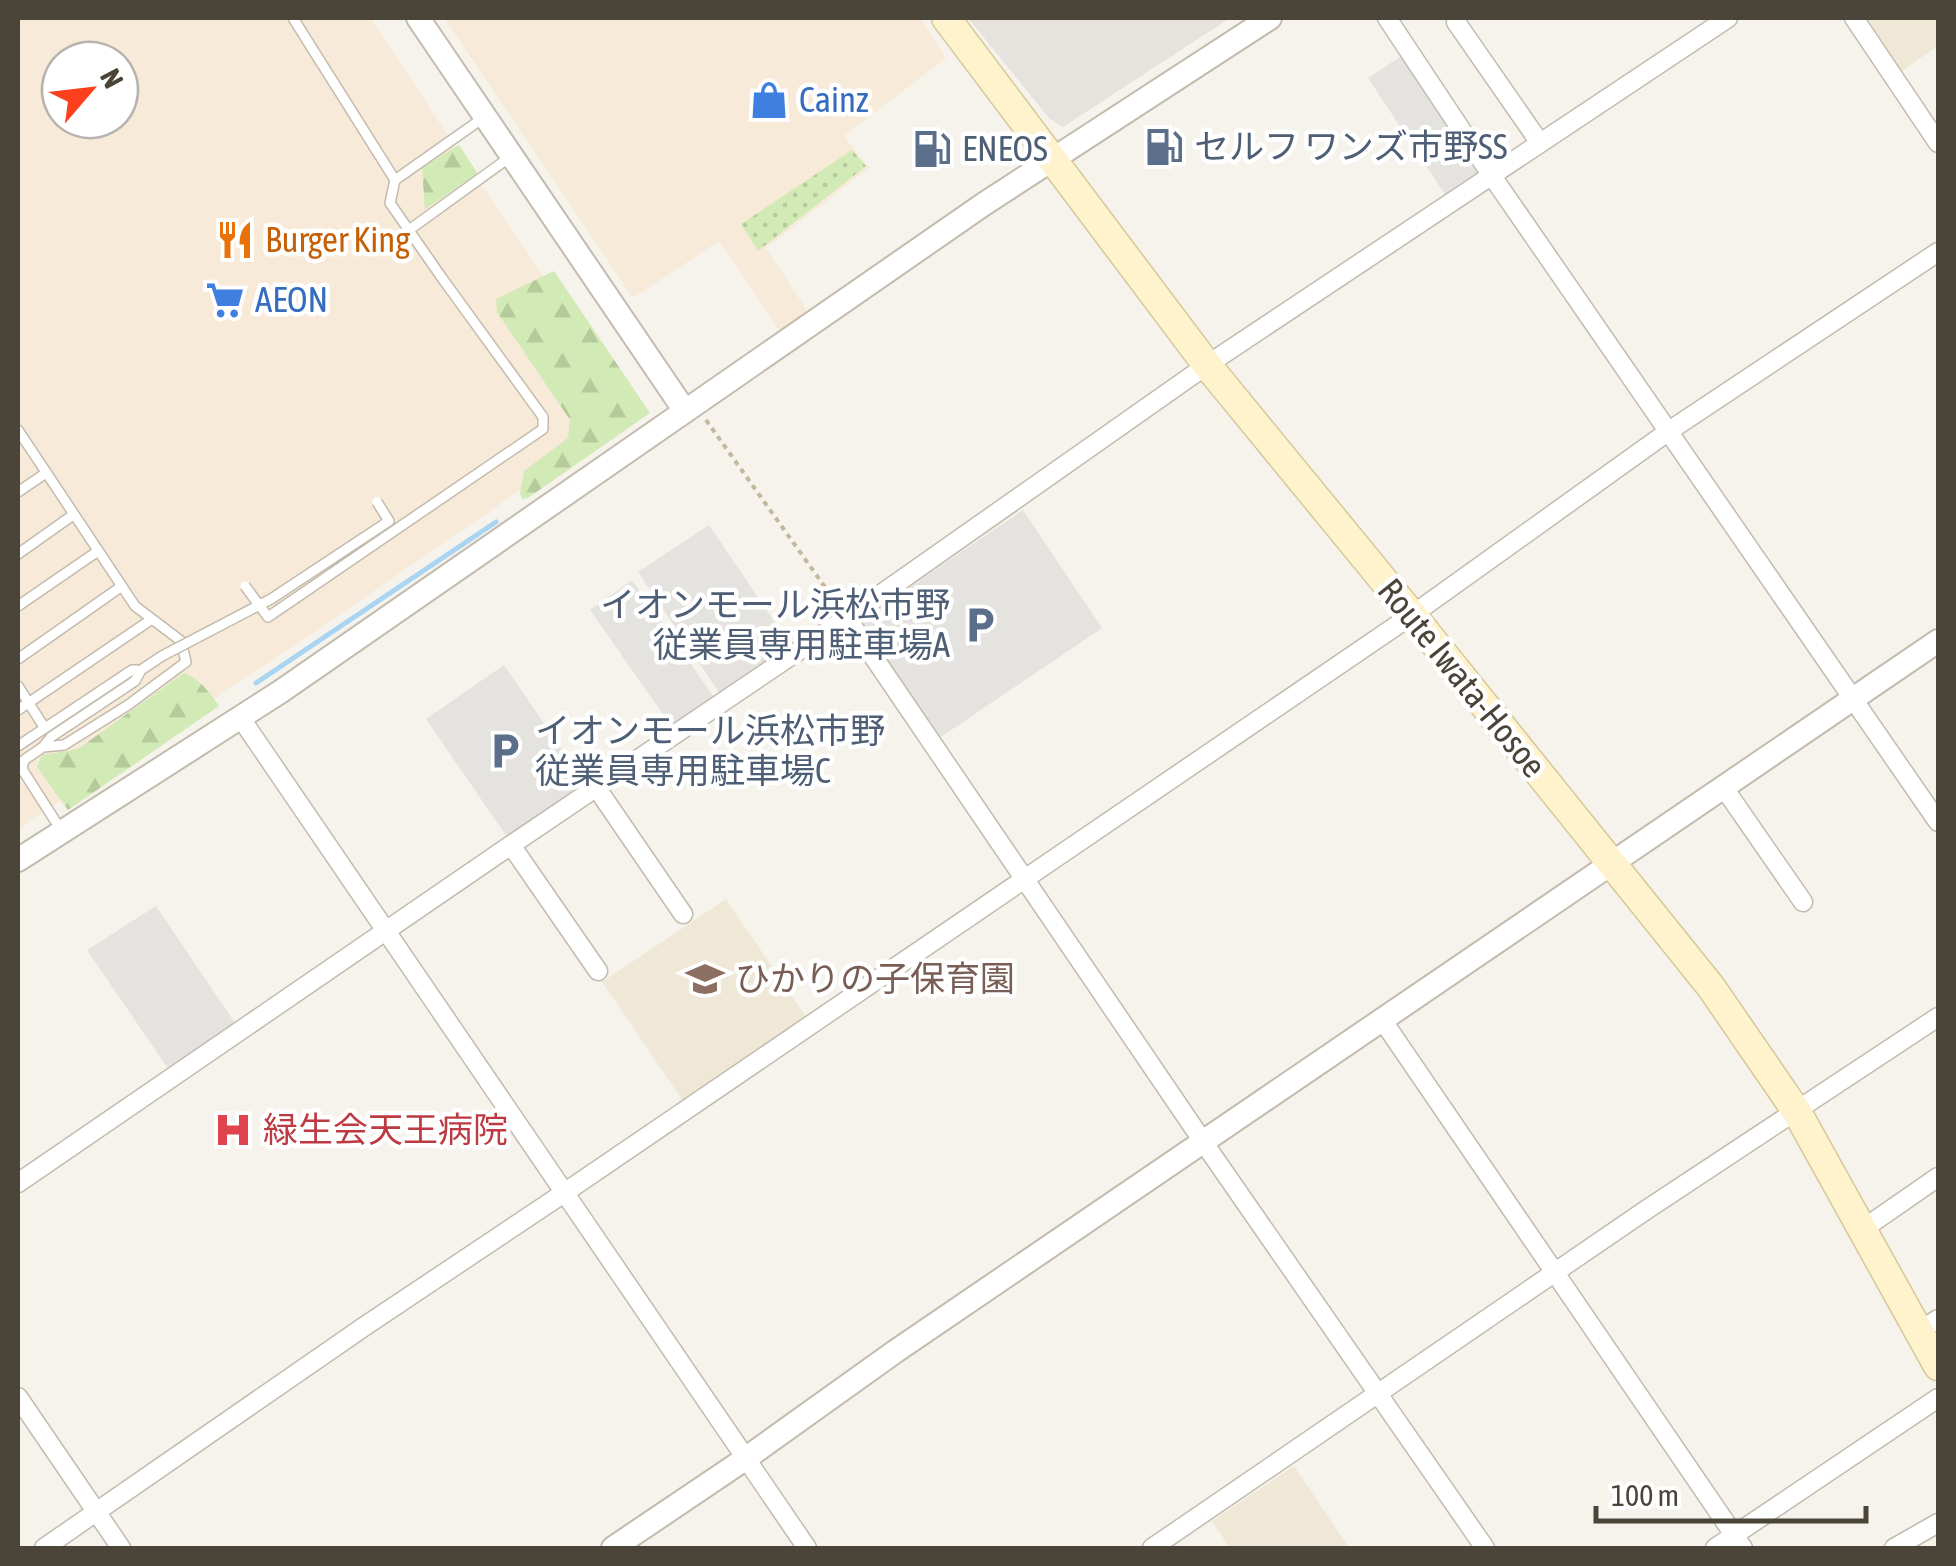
<svg xmlns="http://www.w3.org/2000/svg" width="1956" height="1566" font-family="'Asap Condensed','Noto Sans JP',sans-serif">
  <defs>
    <pattern id="grass-dots" width="8" height="8" patternUnits="userSpaceOnUse" patternTransform="scale(2.5)"><rect width="8" height="8" fill="#d2eab5"/><path d="M2 2h.1M6 6h.1" fill="none" stroke="#b6ca9c" stroke-width="1.8" stroke-linecap="round"/></pattern>
    <pattern id="forest-firs" width="22" height="20" patternUnits="userSpaceOnUse" patternTransform="scale(2.5)"><rect width="22" height="20" fill="#d2eab5"/><path d="M5 1l3.5 6h-7zM16 11l3.5 6h-7z" fill="#b6ca9c"/></pattern>
  </defs>
  <rect width="100%" height="100%" fill="#f6f3ec"/>
  <path fill="#f7ead8" fill-rule="evenodd" d="M 18,18 L 371,18 L 444,130 L 635,411 L 313,633 L 18,829 ZM 60,60 L 120,60 L 120,120 L 60,120 Z
    M 444,18 L 920,18 L 946,58 L 844,136 L 869,168 L 766,248 L 808,312 L 781,333 L 719,241 L 633,298 Z"/>
  <path fill="#e6e2dd" d="M 968,18 L 1230,18 L 1063,127 L 1049,118 Z"/>
  <path fill="#efe8d6" d="M 1867,18 L 1938,18 L 1938,46 L 1902,71 Z
    M 726,899 L 806,1017 L 683,1101 L 602,982 Z
    M 1294,1466 L 1349,1548 L 1230,1548 L 1212,1521 Z"/>
  <path fill="url(#grass-dots)" d="M 852,150 L 866,166 L 758,251 L 741,224 Z"/>
  <path fill="url(#forest-firs)" d="M 459,145 L 478,174 L 425,209 L 422,168 Z
    M 554,271 L 650,413 L 528,498 L 522,499 L 520,493 L 524,471 L 568,438 L 570,420 L 497,312 L 496,299 Z
    M 184,673 C 199,678 210,693 219,706 L 68,810 L 37,767 L 42,755 L 78,749 Z"/>
  <path fill="#e5e3e0" d="M 1406,53 L 1486,173 L 1448,199 L 1368,78 Z
    M 1023,510 L 1102,628 L 938,739 L 858,622 Z
    M 709,525 L 791,646 L 720,694 L 638,572 Z
    M 632,580 L 714,697 L 672,727 L 590,610 Z
    M 504,665 L 585,783 L 507,837 L 426,719 Z
    M 156,906 L 235,1023 L 169,1070 L 87,950 Z"/>
  <g fill="none" stroke-linecap="round" stroke-linejoin="round">
    <path stroke="#a9d4f2" stroke-width="5" d="M 256,683 L 496,522"/>
    <g stroke="#c2bbae" stroke-width="12">
      <path id="service" d="M 293,18 L 395,180 L 390,203 L 442,278
        M 395,180 L 483,118
        M 409,230 L 510,157
        M 18,430 L 135,606 L 181,641 L 186,662 L 128,705 L 77,737 L 64,745 L 43,747
        M 18,492 L 46,473
        M 18,554 L 73,515
        M 18,606 L 98,551
        M 18,659 L 122,586
        M 18,686 L 44,727
        M 18,710 L 152,619
        M 18,746 L 132,670 L 141,670
        M 61,830 L 22,769 L 24,760 L 43,747 L 51,737 L 135,681 L 141,670"/>
    </g>
    <g stroke="#c2bbae" stroke-width="21">
      <path id="minor" d="M 1387,18 L 1492,176 L 1938,822
        M 1854,18 L 1938,143
        M 1456,22 L 1540,143
        M 847,618 L 1204,1143 L 1485,1548
        M 240,717 L 807,1548
        M 596,787 L 683,914
        M 1724,788 L 1803,902
        M 511,845 L 598,971
        M 1383,1021 L 1743,1548
        M 18,1183 L 511,845 L 847,618 L 1207,365 L 1728,18
        M 1863,1229 L 1938,1177
        M 1919,1331 L 1938,1319
        M 18,1397 L 121,1548
        M 44,1548 L 365,1326 L 564,1193 L 1412,615 L 1669,431 L 1938,252
        M 1152,1548 L 1646,1210 L 1938,1017
        M 1715,1548 L 1938,1398
        M 1894,1548 L 1938,1523"/>
    </g>
    <g stroke="#c2bbae" stroke-width="26">
      <path id="tertiary" d="M 418,18 L 685,411
        M 18,860 L 280,692 L 984,204 L 1270,18
        M 613,1548 L 745,1459 L 896,1351 L 1938,641"/>
    </g>
    <g stroke="#d6c79b" stroke-width="31">
      <path id="secondary" d="M 946,18 L 1207,365 L 1412,615 L 1711,987 L 1797,1112 L 1938,1366"/>
    </g>
    <path stroke="#c4b79f" stroke-width="4" stroke-dasharray="5 5" stroke-linecap="butt" d="M 706,420 L 837,604"/>
    <use href="#service" stroke="#fff" stroke-width="9"/>
    <use href="#minor" stroke="#fff" stroke-width="18"/>
    <use href="#tertiary" stroke="#fff" stroke-width="22"/>
    <use href="#secondary" stroke="#fff3cd" stroke-width="28"/>
    <g stroke="#c2bbae" stroke-width="12" stroke-linecap="butt">
      <path id="service-bridge" d="M 245,586 L 268,617 L 543,429 L 543,417 L 442,278
        M 141,670 L 162,656 L 271,599 L 389,521 L 377,502"/>
    </g>
    <use href="#service-bridge" stroke="#fff" stroke-width="9"/>
  </g>
  <defs>
    <g id="shop-bare" transform="scale(3)"><path d="M-5-2.5h2.3a2.7 3.5 0 0 1 5.4 0H5L5.5 6h-11ZM-1.5-2.5h3a1.5 2.3 0 0 0-3 0Z" fill="#3f7fe0" stroke="#fff" stroke-width="2.5" paint-order="stroke"/></g>
    <g id="fuel-bare" transform="scale(3)"><path d="M-5.5-6h7V0h2V4h1.3V-2.5L3-4.5l.8-.8L6-3V5H2.5V1h-1V6h-7ZM-4.2-4.7v3.2H.2V-4.7Z" fill="#5c6f8a" stroke="#fff" stroke-width="2.5" paint-order="stroke"/></g>
    <g id="restaurant-bare" transform="scale(3)"><path d="M-5-6h1v4h1v-4h1v4h1v-4h1v5L-1.5 .5V6h-2V.5L-5-1ZM5-6V6H3V1.5H1.5Q1.5-4 5-6Z" fill="#e8710a" stroke="#fff" stroke-width="2.5" paint-order="stroke"/></g>
    <g id="supermarket-bare" transform="scale(3)"><path d="M-6-5.5h2.5l.6 2H6L4.5 2H-2.5L-4.4-4H-6ZM-1.5 3.2a1.3 1.3 0 1 0 .1 0ZM3 3.2a1.3 1.3 0 1 0 .1 0Z" fill="#3f7fe0" stroke="#fff" stroke-width="2.5" paint-order="stroke"/></g>
    <g id="parking-bare" transform="scale(3)"><path d="M-3.5-5.5H1a3.5 3.5 0 0 1 0 7H-1V5.5H-3.5ZM-1-3.4V-.6H.8a1.4 1.4 0 0 0 0-2.8Z" fill="#5c6f8a" stroke="#fff" stroke-width="2.5" paint-order="stroke"/></g>
    <g id="school-bare" transform="scale(3)"><path d="M0-5L7-2L0 1L-7-2ZM-4 1L0 2.5L4 1V4Q0 6-4 4Z" fill="#8d6e63" stroke="#fff" stroke-width="2.5" paint-order="stroke"/></g>
    <g id="hospital-bare" transform="scale(3)"><path d="M-5-5h3v3.5h4V-5h3V5h-3V1.5h-4V5h-3Z" fill="#e0444e" stroke="#fff" stroke-width="2.5" paint-order="stroke"/></g>
  </defs>
  <g fill-rule="evenodd">
    <use href="#shop-bare" x="769" y="100"/>
    <use href="#fuel-bare" x="1164" y="147"/>
    <use href="#fuel-bare" x="932" y="149"/>
    <use href="#restaurant-bare" x="235" y="240"/>
    <use href="#supermarket-bare" x="225" y="300"/>
    <use href="#parking-bare" x="980" y="625"/>
    <use href="#parking-bare" x="505" y="751"/>
    <use href="#school-bare" x="705" y="979"/>
    <use href="#hospital-bare" x="233" y="1130"/>
  </g>
  <g text-anchor="middle" stroke-width="9" stroke-linejoin="round" paint-order="stroke">
    <g font-size="35" fill="#366cbe" stroke="#fff" text-anchor="start">
      <text x="799" y="112">Cainz</text>
      <text x="255" y="312">AEON</text>
    </g>
    <g font-size="35" fill="#4e5e75" stroke="#fff" text-anchor="start">
      <text x="1194" y="159">セルフ ワンズ市野SS</text>
      <text x="962" y="161">ENEOS</text>
      <text x="950" y="617" text-anchor="end">イオンモール浜松市野<tspan x="950" dy="40">従業員専用駐車場A</tspan></text>
      <text x="535" y="743">イオンモール浜松市野<tspan x="535" dy="40">従業員専用駐車場C</tspan></text>
    </g>
    <g font-size="35" fill="#c56008" stroke="#fff" text-anchor="start">
      <text x="265" y="252">Burger King</text>
    </g>
    <g font-size="35" fill="#4b4439" stroke="#fff">
      <text transform="translate(1462 678) rotate(51)" y="12">Route Iwata-Hosoe</text>
    </g>
    <g font-size="35" fill="#785e54" stroke="#fff" text-anchor="start">
      <text x="735" y="991">ひかりの子保育園</text>
    </g>
    <g font-size="35" fill="#be3a42" stroke="#fff" text-anchor="start">
      <text x="263" y="1142">緑生会天王病院</text>
    </g>
  </g>
  <rect width="1956" height="1566" fill="none" stroke="#4b4439" stroke-width="40"/>
  <g transform="translate(90 90) rotate(62)"><circle r="48" fill="#ffffff" stroke="#b7b4b0" stroke-width="2.5"/>
  <path d="M0-8L18 38L0 25L-18 38Z" fill="#fc3f1d"/>
  <text y="-15" font-size="28" font-weight="bold" text-anchor="middle" fill="#4b4439">N</text>
  </g>
  <path d="M1596 1506v15h270v-15" fill="none" stroke="#4b4439" stroke-width="5"/>
  <text x="1611" y="1506" font-size="30" fill="#4b4439" stroke="#ffffff" stroke-width="8" paint-order="stroke">100 m</text>
</svg>
